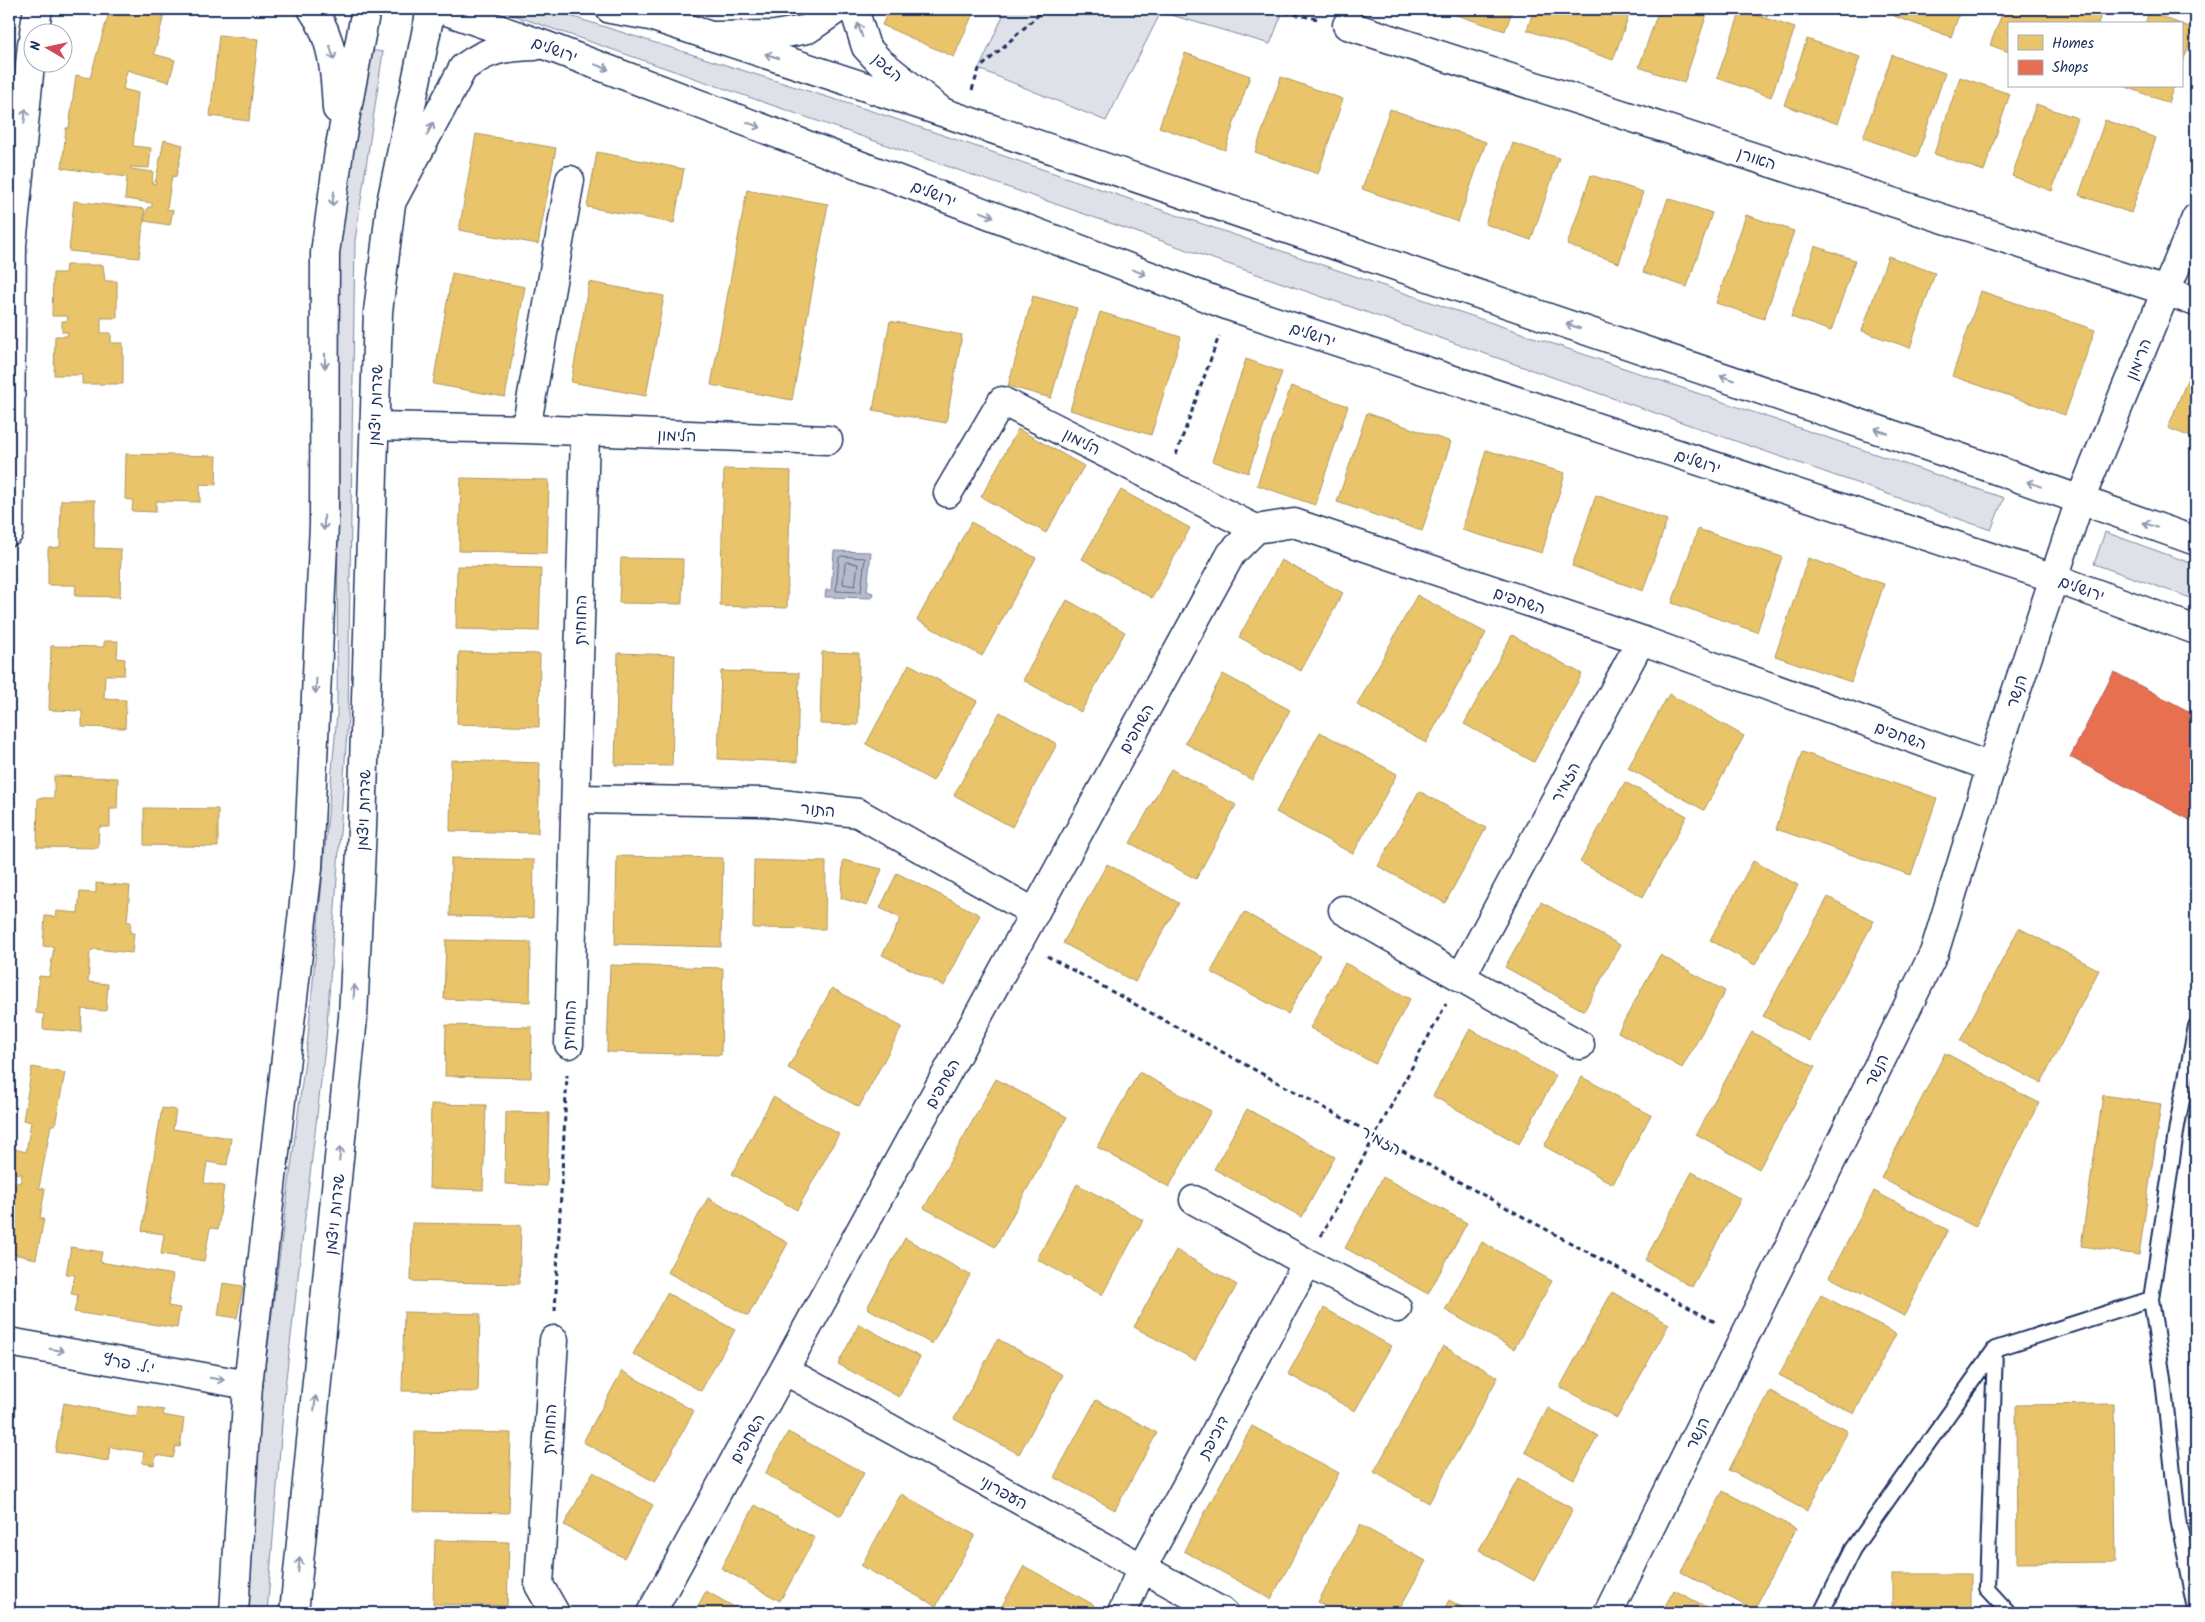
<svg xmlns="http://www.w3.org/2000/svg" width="2205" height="1622" font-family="Kalam,'Playpen Sans Hebrew',sans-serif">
  <rect width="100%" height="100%" fill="#fff"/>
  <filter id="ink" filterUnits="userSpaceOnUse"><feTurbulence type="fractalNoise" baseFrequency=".02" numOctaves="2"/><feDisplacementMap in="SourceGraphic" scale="10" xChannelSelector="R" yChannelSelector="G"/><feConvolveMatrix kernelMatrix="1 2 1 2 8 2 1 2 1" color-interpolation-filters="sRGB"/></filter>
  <g filter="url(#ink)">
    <path fill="#dee1e7" stroke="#7c88a2" d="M 496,9 L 548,9 L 878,113 L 2004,498 L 1991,530 Z
      M 1006,9 L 1284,9 L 1270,44 L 1161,12 L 1106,121 L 979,69 Z
      M 370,50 L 383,52 L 355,241 L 348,717 L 326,1039 L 285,1387 L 267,1613 L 244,1613 L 263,1383 L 308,1037 L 337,714 L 339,225 Z
      M 2105,532 L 2196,565 L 2196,600 L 2094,564 Z"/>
    <path fill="#b5bbca" stroke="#77839f" d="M 834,551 L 871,552 L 867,591 L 873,593 L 872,598 L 825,597 L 826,590 L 831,590 Z"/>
    <path fill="#e9c46a" stroke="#ab9766" d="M 110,9 L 142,9 L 164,15 L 154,54 L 175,60 L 169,82 L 127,70 L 123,89 L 138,93 L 133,146 L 151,148 L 149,168 L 131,167 L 131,169 L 153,172 L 152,183 L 155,184 L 164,140 L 183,145 L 176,177 L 172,176 L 169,195 L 167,209 L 173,210 L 170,225 L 144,221 L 148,207 L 152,207 L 152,203 L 125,199 L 127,177 L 62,168 L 66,128 L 69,128 L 76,75 L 90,78 Z
      M 889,9 L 975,9 L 954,57 L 882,25 Z
      M 1438,9 L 1513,9 L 1505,31 Z
      M 1534,9 L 1631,9 L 1613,60 L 1527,30 Z
      M 1659,9 L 1701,9 L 1708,11 L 1684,83 L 1639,67 Z
      M 1896,9 L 1961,9 L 1951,37 L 1894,16 Z
      M 2004,9 L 2096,9 L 2102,11 L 2098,24 L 2009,24 L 2009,52 L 1990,45 Z
      M 1741,10 L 1795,28 L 1771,97 L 1717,78 Z
      M 2149,12 L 2181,24 L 2145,24 Z
      M 2181,24 L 2195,29 L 2181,67 Z
      M 219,35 L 258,39 L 249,121 L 210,116 Z
      M 1807,39 L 1860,57 L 1838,124 L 1784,105 Z
      M 1185,53 L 1250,76 L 1225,150 L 1159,127 Z
      M 1892,55 L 1945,73 L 1917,157 L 1863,138 Z
      M 1281,77 L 1343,99 L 1318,174 L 1255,152 Z
      M 1960,77 L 2010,94 L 1984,171 L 1934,154 Z
      M 2124,86 L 2174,86 L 2168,103 Z
      M 2036,104 L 2077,118 L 2052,191 L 2012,176 Z
      M 1390,109 L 1486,142 L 1458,222 L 1362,189 Z
      M 2105,120 L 2156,138 L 2131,213 L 2079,195 Z
      M 476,134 L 556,148 L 538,244 L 459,230 Z
      M 1513,143 L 1559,158 L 1531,240 L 1485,224 Z
      M 597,152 L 684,169 L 674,223 L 587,207 Z
      M 1591,175 L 1643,192 L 1619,263 L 1567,245 Z
      M 747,190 L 828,204 L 792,400 L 711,385 Z
      M 1668,198 L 1712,213 L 1687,287 L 1643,272 Z
      M 74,201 L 145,209 L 139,258 L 69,251 Z
      M 1746,215 L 1794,231 L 1764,319 L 1716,303 Z
      M 1815,246 L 1855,260 L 1831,331 L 1791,317 Z
      M 1888,256 L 1935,273 L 1910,348 L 1862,331 Z
      M 66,265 L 103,265 L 105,281 L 117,281 L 117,318 L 101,318 L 101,333 L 111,333 L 111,343 L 123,343 L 123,384 L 82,384 L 82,375 L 54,375 L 55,336 L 67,336 L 68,332 L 62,332 L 62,321 L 67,321 L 68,316 L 52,316 L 53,273 L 65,273 Z
      M 452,273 L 525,287 L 505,397 L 433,384 Z
      M 589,282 L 664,296 L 646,396 L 571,382 Z
      M 1981,291 L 2095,330 L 2065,415 L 1952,376 Z
      M 1033,296 L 1077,308 L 1051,398 L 1008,386 Z
      M 1100,312 L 1181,337 L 1151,435 L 1070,410 Z
      M 890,321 L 962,335 L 946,423 L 873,410 Z
      M 2196,357 L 2196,439 L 2168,428 Z
      M 1246,359 L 1282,372 L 1248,473 L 1212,461 Z
      M 1291,386 L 1348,406 L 1315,505 L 1257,485 Z
      M 1367,413 L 1451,442 L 1422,531 L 1337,502 Z
      M 1018,429 L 1084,466 L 1046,533 L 981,497 Z
      M 1486,450 L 1565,473 L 1542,553 L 1462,530 Z
      M 126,454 L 217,456 L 216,485 L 200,484 L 200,502 L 156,501 L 156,512 L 132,511 L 133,500 L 125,499 Z
      M 724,469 L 791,471 L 787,608 L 720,606 Z
      M 461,478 L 549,480 L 547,553 L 459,551 Z
      M 1121,490 L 1190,528 L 1152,598 L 1082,559 Z
      M 1596,495 L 1667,520 L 1643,591 L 1572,566 Z
      M 61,500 L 95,500 L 94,548 L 121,549 L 120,597 L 75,596 L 76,585 L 48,585 L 48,548 L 60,547 Z
      M 971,522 L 1036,558 L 982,656 L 917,620 Z
      M 1698,529 L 1782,557 L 1757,632 L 1672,603 Z
      M 621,558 L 683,559 L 682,604 L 619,603 Z
      M 1808,558 L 1884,584 L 1851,682 L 1775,656 Z
      M 1281,560 L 1343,593 L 1301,671 L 1239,637 Z
      M 457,566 L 541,568 L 539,631 L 456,629 Z
      M 1417,595 L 1486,633 L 1426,743 L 1357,705 Z
      M 1067,600 L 1125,632 L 1081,712 L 1023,680 Z
      M 1512,635 L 1582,674 L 1534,762 L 1464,724 Z
      M 104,641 L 118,641 L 117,658 L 125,659 L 124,675 L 105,675 L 104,699 L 126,700 L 125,728 L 82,727 L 82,711 L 49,710 L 51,646 L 104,647 Z
      M 459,652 L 540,654 L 539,727 L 457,724 Z
      M 822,652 L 859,653 L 858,725 L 820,724 Z
      M 618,653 L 675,655 L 672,766 L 615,765 Z
      M 909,664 L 977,701 L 933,781 L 866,744 Z
      M 721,671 L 799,673 L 797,762 L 718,759 Z
      M 1223,674 L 1290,710 L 1252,780 L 1185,743 Z
      M 1669,694 L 1744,736 L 1704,810 L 1628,768 Z
      M 1000,712 L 1057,744 L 1012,827 L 954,795 Z
      M 1320,732 L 1397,774 L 1353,854 L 1276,812 Z
      M 1802,752 L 1937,798 L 1911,875 L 1776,829 Z
      M 451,760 L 540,763 L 538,833 L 450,831 Z
      M 1171,769 L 1236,805 L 1196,879 L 1130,843 Z
      M 54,776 L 118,778 L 117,809 L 110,809 L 110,827 L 99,827 L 98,848 L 37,847 L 38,798 L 54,798 Z
      M 1625,782 L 1687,816 L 1643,897 L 1580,862 Z
      M 1419,791 L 1486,828 L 1445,903 L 1378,866 Z
      M 144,808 L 218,809 L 218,847 L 144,845 Z
      M 617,856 L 723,858 L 721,947 L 615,944 Z
      M 451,858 L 534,860 L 533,918 L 450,916 Z
      M 754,860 L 826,862 L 825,929 L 753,928 Z
      M 843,860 L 882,869 L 867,906 L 841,898 Z
      M 1753,861 L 1798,885 L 1755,965 L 1710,940 Z
      M 1107,864 L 1179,903 L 1135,982 L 1063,943 Z
      M 897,873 L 980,915 L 944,986 L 882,955 L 901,918 L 880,908 Z
      M 96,883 L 130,886 L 127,922 L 131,922 L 130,933 L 134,933 L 132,953 L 95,949 L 90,951 L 88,982 L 108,984 L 106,1011 L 82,1009 L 81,1032 L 43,1029 L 44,1014 L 36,1013 L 39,976 L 49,977 L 54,947 L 43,946 L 45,916 L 56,917 L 57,911 L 78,913 L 80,892 L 96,893 Z
      M 1828,897 L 1874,921 L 1809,1041 L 1763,1016 Z
      M 1541,902 L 1620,945 L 1584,1011 L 1505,967 Z
      M 1244,912 L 1320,955 L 1288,1014 L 1211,972 Z
      M 2019,928 L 2099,970 L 2041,1083 L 1960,1041 Z
      M 446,940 L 531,942 L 530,1002 L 444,999 Z
      M 1660,955 L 1725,991 L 1682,1068 L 1618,1032 Z
      M 1345,963 L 1410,999 L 1375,1064 L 1310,1028 Z
      M 610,965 L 723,968 L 721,1055 L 607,1052 Z
      M 832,988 L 902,1027 L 859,1107 L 788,1068 Z
      M 446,1025 L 532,1027 L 531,1078 L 445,1076 Z
      M 1470,1029 L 1556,1076 L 1519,1144 L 1433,1096 Z
      M 1752,1032 L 1815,1067 L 1759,1169 L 1696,1134 Z
      M 1945,1053 L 2039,1103 L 1975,1227 L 1881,1178 Z
      M 32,1067 L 65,1073 L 55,1125 L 51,1125 L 39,1188 L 45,1189 L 40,1218 L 44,1219 L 36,1259 L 9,1253 L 9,1181 L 20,1183 L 22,1174 L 9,1172 L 9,1163 L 11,1148 L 26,1152 L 31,1122 L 23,1120 Z
      M 1139,1072 L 1211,1111 L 1169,1187 L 1097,1147 Z
      M 1582,1077 L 1651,1115 L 1613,1184 L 1544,1146 Z
      M 996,1079 L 1067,1117 L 995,1247 L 924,1208 Z
      M 2103,1095 L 2161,1104 L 2139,1255 L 2081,1246 Z
      M 773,1097 L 839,1134 L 797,1210 L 732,1174 Z
      M 431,1104 L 486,1105 L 483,1190 L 429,1188 Z
      M 162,1108 L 176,1110 L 173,1129 L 231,1138 L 227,1165 L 207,1162 L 204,1183 L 224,1186 L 218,1229 L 210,1228 L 204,1261 L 161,1254 L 164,1234 L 142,1231 Z
      M 1247,1109 L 1335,1157 L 1302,1217 L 1214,1169 Z
      M 506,1112 L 549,1113 L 547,1186 L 505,1184 Z
      M 1692,1172 L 1741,1199 L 1692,1287 L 1645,1260 Z
      M 1383,1177 L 1467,1223 L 1428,1294 L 1345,1248 Z
      M 1077,1184 L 1143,1220 L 1102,1295 L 1037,1259 Z
      M 1874,1191 L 1948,1230 L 1904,1316 L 1829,1277 Z
      M 708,1198 L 788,1243 L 748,1316 L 667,1272 Z
      M 412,1223 L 521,1225 L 519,1284 L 411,1281 Z
      M 905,1238 L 970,1275 L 932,1344 L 867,1308 Z
      M 1482,1242 L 1552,1281 L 1514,1349 L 1445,1310 Z
      M 71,1247 L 102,1252 L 100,1262 L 173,1275 L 168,1306 L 180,1308 L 177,1328 L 74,1312 L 78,1295 L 71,1294 L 75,1275 L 66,1274 Z
      M 1176,1250 L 1237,1285 L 1195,1360 L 1134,1327 Z
      M 223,1283 L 243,1286 L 237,1318 L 218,1315 Z
      M 1612,1292 L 1669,1324 L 1617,1418 L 1560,1387 Z
      M 667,1293 L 735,1330 L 701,1391 L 633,1354 Z
      M 1821,1295 L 1896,1334 L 1854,1414 L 1779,1375 Z
      M 1324,1308 L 1391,1346 L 1355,1411 L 1288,1374 Z
      M 404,1312 L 480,1314 L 478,1392 L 402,1391 Z
      M 859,1324 L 920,1357 L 899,1397 L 838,1364 Z
      M 998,1339 L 1063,1375 L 1019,1454 L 954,1419 Z
      M 1443,1346 L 1498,1377 L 1429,1503 L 1374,1472 Z
      M 622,1371 L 694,1411 L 655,1482 L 583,1442 Z
      M 1770,1391 L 1848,1431 L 1807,1511 L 1729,1470 Z
      M 1096,1400 L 1157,1433 L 1115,1510 L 1054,1477 Z
      M 64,1403 L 137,1417 L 138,1406 L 164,1410 L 163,1415 L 184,1419 L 180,1447 L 176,1446 L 173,1458 L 156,1455 L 154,1465 L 142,1463 L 144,1452 L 110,1447 L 108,1461 L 55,1452 Z
      M 2114,1404 L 2116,1562 L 2017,1563 L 2016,1405 Z
      M 1548,1408 L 1598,1436 L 1574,1479 L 1525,1452 Z
      M 1252,1426 L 1339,1473 L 1271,1599 L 1184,1551 Z
      M 415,1431 L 511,1433 L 509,1513 L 413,1511 Z
      M 788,1432 L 864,1473 L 841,1516 L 765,1474 Z
      M 593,1472 L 653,1505 L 624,1558 L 564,1525 Z
      M 1518,1479 L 1573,1509 L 1534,1581 L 1479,1550 Z
      M 1723,1491 L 1796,1529 L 1754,1610 L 1681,1572 Z
      M 901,1494 L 975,1535 L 936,1606 L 861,1566 Z
      M 755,1505 L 815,1538 L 780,1601 L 721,1568 Z
      M 1360,1525 L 1426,1561 L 1397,1613 L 1339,1613 L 1318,1602 Z
      M 435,1540 L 509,1542 L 507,1606 L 433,1604 Z
      M 1024,1566 L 1094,1605 L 1090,1613 L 998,1613 Z
      M 1892,1574 L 1971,1574 L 1971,1613 L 1892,1613 Z
      M 1674,1590 L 1718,1613 L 1661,1613 Z
      M 706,1591 L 745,1613 L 694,1613 Z
      M 1449,1600 L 1472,1613 L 1442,1613 Z"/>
    <path fill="#e76f51" stroke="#aa5c55" d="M 2114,672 L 2196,715 L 2196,807 L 2190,820 L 2070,757 Z"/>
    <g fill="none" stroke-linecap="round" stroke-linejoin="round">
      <path stroke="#596789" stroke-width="1" d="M 841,556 L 865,558 L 861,592 L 836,591 L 839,558 Z
        M 847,562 L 858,564 L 855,586 L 843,584 L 845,564 Z"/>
      <g stroke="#1b2f5e" stroke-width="18">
        <path id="service" d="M 2151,1299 L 2163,1379 L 2178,1519 L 2196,1608
          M 1995,1350 L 1987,1589 L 2009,1613
          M 1821,1613 L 1853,1549 L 1995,1349 L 2151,1299 L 2177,1126 L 2196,1026"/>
      </g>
      <g stroke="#1b2f5e" stroke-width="31">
        <path id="minor" d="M 1347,25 L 2166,291 L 2196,302
          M 34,32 L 38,9
          M 374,426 L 526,429 L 828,440
          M 526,429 L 570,180
          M 948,493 L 1002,401 L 1256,529
          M 2080,500 L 2196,218
          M 9,532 L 12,245 L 32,44
          M 576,799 L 764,802 L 858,813 L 1035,913
          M 1343,910 L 1580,1045
          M 1461,977 L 1641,640
          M 569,1044 L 585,431
          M 1194,1200 L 1307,1263 L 1397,1308
          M 554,1340 L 539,1585 L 555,1613
          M 9,1342 L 248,1385
          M 784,1370 L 1224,1613
          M 651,1613 L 1231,554 L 1256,529 L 1294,523 L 1641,640 L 1991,767
          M 1122,1613 L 1142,1568 L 1307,1263"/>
      </g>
      <g stroke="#1b2f5e" stroke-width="31">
        <path id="tertiary" d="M 312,9 C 334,39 335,74 337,109
          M 854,9 L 866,47 L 879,61 L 941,111
          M 715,36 L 775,35 L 808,29 L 837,9
          M 234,1613 L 248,1385 L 308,868 L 324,524 L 325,253 L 339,151 L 366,9
          M 294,1613 L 353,1017 L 362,828 L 378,312 L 391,203 L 431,9
          M 1608,1613 L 1934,953 L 1991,767 L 2080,500"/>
      </g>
      <g stroke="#1b2f5e" stroke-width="31">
        <path id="secondary" d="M 441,9 L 547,46 L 1229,306 L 2054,578 L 2196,630
          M 610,9 L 650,16 L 942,112 L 1985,466 L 2196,541
          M 391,203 L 463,68 C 489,49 503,47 535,46"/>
      </g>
      <path stroke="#1b2f5e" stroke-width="3" stroke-dasharray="5 4" stroke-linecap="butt" d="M 1268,9 L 1318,19
        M 972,90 L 979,69 L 1045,9
        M 1176,455 L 1219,336
        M 1047,956 L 1717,1323
        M 1321,1236 L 1446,1004
        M 555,1311 L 567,1075"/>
      <use href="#service" stroke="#fff" stroke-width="14"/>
      <use href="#minor" stroke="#fff" stroke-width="28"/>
      <use href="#tertiary" stroke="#fff" stroke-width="28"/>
      <use href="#secondary" stroke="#fff" stroke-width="28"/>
    </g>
    <defs><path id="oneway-shaft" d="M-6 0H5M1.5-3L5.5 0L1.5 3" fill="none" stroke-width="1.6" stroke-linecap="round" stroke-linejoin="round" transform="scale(1.25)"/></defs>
    <g stroke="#8d97ae">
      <use href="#oneway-shaft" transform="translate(860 30) rotate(-108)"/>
      <use href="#oneway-shaft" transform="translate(332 53) rotate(74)"/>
      <use href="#oneway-shaft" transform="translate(772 56) rotate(-162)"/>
      <use href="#oneway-shaft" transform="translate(602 67) rotate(21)"/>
      <use href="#oneway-shaft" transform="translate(25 116) rotate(-84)"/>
      <use href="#oneway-shaft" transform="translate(754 125) rotate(21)"/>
      <use href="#oneway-shaft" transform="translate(430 129) rotate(-63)"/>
      <use href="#oneway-shaft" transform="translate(333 199) rotate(98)"/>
      <use href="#oneway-shaft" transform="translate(987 214) rotate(21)"/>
      <use href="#oneway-shaft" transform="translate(1139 272) rotate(21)"/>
      <use href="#oneway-shaft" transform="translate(1573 326) rotate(-161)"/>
      <use href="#oneway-shaft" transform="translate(325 361) rotate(90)"/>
      <use href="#oneway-shaft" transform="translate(1727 378) rotate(-161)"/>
      <use href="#oneway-shaft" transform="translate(1881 431) rotate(-161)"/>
      <use href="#oneway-shaft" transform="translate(2034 484) rotate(-160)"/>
      <use href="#oneway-shaft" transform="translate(324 523) rotate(91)"/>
      <use href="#oneway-shaft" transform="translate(2150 525) rotate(-160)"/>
      <use href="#oneway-shaft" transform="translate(316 686) rotate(93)"/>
      <use href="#oneway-shaft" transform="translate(354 992) rotate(-87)"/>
      <use href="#oneway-shaft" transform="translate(340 1154) rotate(-84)"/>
      <use href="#oneway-shaft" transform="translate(57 1350) rotate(10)"/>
      <use href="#oneway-shaft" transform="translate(217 1379) rotate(10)"/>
      <use href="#oneway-shaft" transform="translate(315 1403) rotate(-84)"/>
      <use href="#oneway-shaft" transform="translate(299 1565) rotate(-84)"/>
    </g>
  </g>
  <g text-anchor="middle" stroke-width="5" stroke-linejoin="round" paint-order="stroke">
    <g font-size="16" fill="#1b2f5e" stroke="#fff">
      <text transform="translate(555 49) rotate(20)" y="6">ירושלים</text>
      <text transform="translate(888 67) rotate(41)" y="6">הגפן</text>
      <text transform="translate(1757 158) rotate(18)" y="6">האורן</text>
      <text transform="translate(934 193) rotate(21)" y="6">ירושלים</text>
      <text transform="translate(1313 334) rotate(18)" y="6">ירושלים</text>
      <text transform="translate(2138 359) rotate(-68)" y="6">הרימון</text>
      <text transform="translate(375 405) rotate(-88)" y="6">שדרות ויצמן</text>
      <text transform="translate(677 435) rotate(2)" y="6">הלימון</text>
      <text transform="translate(1082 441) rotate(27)" y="6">הלימון</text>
      <text transform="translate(1698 461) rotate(18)" y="6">ירושלים</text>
      <text transform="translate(2082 588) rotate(20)" y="6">ירושלים</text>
      <text transform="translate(1520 600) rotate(19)" y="6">השחפים</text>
      <text transform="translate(580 620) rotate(-89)" y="6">החוחית</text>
      <text transform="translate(2016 691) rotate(-71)" y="6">הנשר</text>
      <text transform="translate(1136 728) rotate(-61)" y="6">השחפים</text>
      <text transform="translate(1901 735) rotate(20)" y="6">השחפים</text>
      <text transform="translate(1565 782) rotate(-62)" y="6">הזמיר</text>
      <text transform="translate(818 809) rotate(6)" y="6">התור</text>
      <text transform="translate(363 810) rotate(-88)" y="6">שדרות ויצמן</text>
      <text transform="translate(569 1025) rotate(-88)" y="6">החוחית</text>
      <text transform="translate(1876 1070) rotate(-64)" y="6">הנשר</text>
      <text transform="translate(942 1083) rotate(-61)" y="6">השחפים</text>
      <text transform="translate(1381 1140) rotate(29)" y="6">הזמיר</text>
      <text transform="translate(334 1214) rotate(-84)" y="6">שדרות ויצמן</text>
      <text transform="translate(129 1363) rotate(10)" y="6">י.ל. פרץ</text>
      <text transform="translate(549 1429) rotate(-87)" y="6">החוחית</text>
      <text transform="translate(1697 1433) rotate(-64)" y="6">הנשר</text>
      <text transform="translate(1213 1437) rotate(-62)" y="6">דוכיפת</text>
      <text transform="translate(747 1438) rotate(-61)" y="6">השחפים</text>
      <text transform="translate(1004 1492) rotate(29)" y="6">העפרוני</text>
    </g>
  </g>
  <rect width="2205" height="1622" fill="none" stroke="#fff" stroke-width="30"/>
  <rect x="15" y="15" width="2175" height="1592" fill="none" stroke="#1b2f5e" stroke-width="2" filter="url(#ink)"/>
  <rect x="2008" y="22" width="175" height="65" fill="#ffffff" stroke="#a4acbf"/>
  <rect x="2018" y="35" width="25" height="15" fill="#e9c46a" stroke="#a4acbf"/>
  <text x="2052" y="48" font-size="15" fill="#1b2f5e">Homes</text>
  <rect x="2018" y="60" width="25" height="15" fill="#e76f51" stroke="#a4acbf"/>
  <text x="2052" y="72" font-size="15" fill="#1b2f5e">Shops</text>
  <g transform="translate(48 48) rotate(279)"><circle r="24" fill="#ffffff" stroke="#a4acbf"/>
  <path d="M0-4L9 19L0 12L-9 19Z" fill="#d1495b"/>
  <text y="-8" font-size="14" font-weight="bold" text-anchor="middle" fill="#1b2f5e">N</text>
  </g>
</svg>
